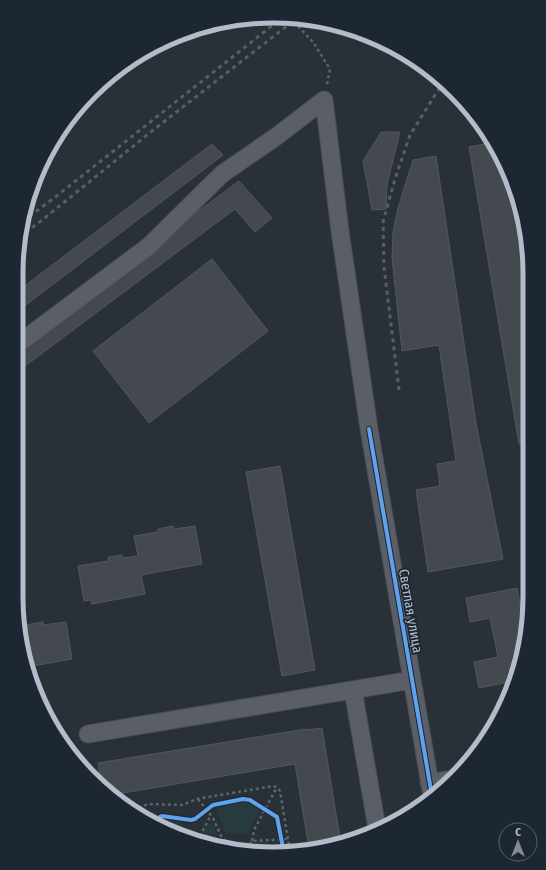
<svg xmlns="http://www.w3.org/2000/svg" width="546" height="870" font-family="'Fira Sans Condensed',sans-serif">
  <rect width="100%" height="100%" fill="#2a3038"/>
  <path fill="#273a3e" d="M 242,801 L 247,802 L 260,810 L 248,833 L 228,834 L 225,833 L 216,806 Z
    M 164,818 L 183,821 L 182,836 L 156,822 Z
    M 211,823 C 216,830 218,835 218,843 L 217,844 C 213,844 210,842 207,841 C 198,837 205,830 208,824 Z
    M 257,842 L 267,842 L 269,843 L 271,854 L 252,851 C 253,847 254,844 257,842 Z"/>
  <path fill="#444950" stroke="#52575f" d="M 381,132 L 400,132 L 387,185 L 386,209 L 372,210 L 363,161 Z
    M 494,142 L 496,145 L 521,206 L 529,256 L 529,442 L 519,444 L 469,147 Z
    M 212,144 L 223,155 L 18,311 L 18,291 Z
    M 436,156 L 476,423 L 503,559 L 428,572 L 416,490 L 440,486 L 437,464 L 456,461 L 439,345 L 402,351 L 392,258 L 393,232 L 398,208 L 413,160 Z
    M 239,181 L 272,218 L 255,232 L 235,209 L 17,372 L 18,346 Z
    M 212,259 L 268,331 L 149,423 L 93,351 Z
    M 280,466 L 315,670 L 282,676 L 246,472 Z
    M 173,526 L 174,529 L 195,526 L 202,564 L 141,575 L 145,594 L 92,604 L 91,600 L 84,601 L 78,566 L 108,561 L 108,557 L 122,555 L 123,558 L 138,556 L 134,536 L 158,532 L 158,529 Z
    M 517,588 L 526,637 L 514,681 L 479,688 L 474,662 L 498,657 L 490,618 L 470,622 L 466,598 Z
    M 43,622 L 43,625 L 66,622 L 72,659 L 27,667 L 21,630 L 27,629 L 26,625 Z
    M 322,728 L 341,844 L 340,845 L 309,849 L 295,764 L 111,795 L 101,785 L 98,763 L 306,729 L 306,730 Z"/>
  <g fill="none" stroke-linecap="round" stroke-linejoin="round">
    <g stroke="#484c53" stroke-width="19">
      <path id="minor" d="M 18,344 L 149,246 L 222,174 L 277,136 L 324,100 L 340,231 L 369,429 L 432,796
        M 353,690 L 377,828
        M 88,734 L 412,680
        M 429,783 L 448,780"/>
    </g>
    <path stroke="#5d636a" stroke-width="2.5" stroke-dasharray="3 3" stroke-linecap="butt" d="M 294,22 L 313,42 L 330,69 L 327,85
      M 198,799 L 213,818 L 222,838 L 235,848
      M 133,810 L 148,804 L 182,805 L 197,799 L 273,786 L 277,787 L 280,791 L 290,852
      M 252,841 L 254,830 L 277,787
      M 202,842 L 200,838 L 201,834 L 211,815
      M 221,845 L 232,845
      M 247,850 L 252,841 L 288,839"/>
    <use href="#minor" stroke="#5a5e66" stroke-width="17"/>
    <path stroke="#595d64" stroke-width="3" stroke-dasharray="4 4" stroke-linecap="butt" d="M 23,221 L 54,198 L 278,21
      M 19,237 L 41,221 L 152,131 L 292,22
      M 399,390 L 384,267 L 383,222 L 395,179 L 410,135 L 442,84"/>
    <g stroke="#1d2633" stroke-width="6">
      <path id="cycleway" d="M 369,429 L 432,796
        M 153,820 L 162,816 L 191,820 L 195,819 L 213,805 L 243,799 L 250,800 L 277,817 L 284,853"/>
    </g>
    <use href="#cycleway" stroke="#60a3ed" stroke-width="4"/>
  </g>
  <g text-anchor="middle" stroke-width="3.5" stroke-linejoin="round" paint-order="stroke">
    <g font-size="14" fill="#b4bcc9" stroke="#1d2633">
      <text transform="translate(411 611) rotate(80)" y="5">Светлая улица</text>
    </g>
  </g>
  <path d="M0 0H546V870H0ZM273 23H273A250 250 0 0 1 523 273V597A250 250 0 0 1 273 847H273A250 250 0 0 1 23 597V273A250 250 0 0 1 273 23Z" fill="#1d2633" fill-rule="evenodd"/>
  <path fill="none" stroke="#b4bcc9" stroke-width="5" d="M273 23H273A250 250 0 0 1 523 273V597A250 250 0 0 1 273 847H273A250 250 0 0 1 23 597V273A250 250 0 0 1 273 23Z"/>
  <g transform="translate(518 842)"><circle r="19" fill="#1d2633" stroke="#59626f"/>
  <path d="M0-3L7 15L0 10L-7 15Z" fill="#848b96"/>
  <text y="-6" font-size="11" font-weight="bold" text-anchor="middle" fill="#b4bcc9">С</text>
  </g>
</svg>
